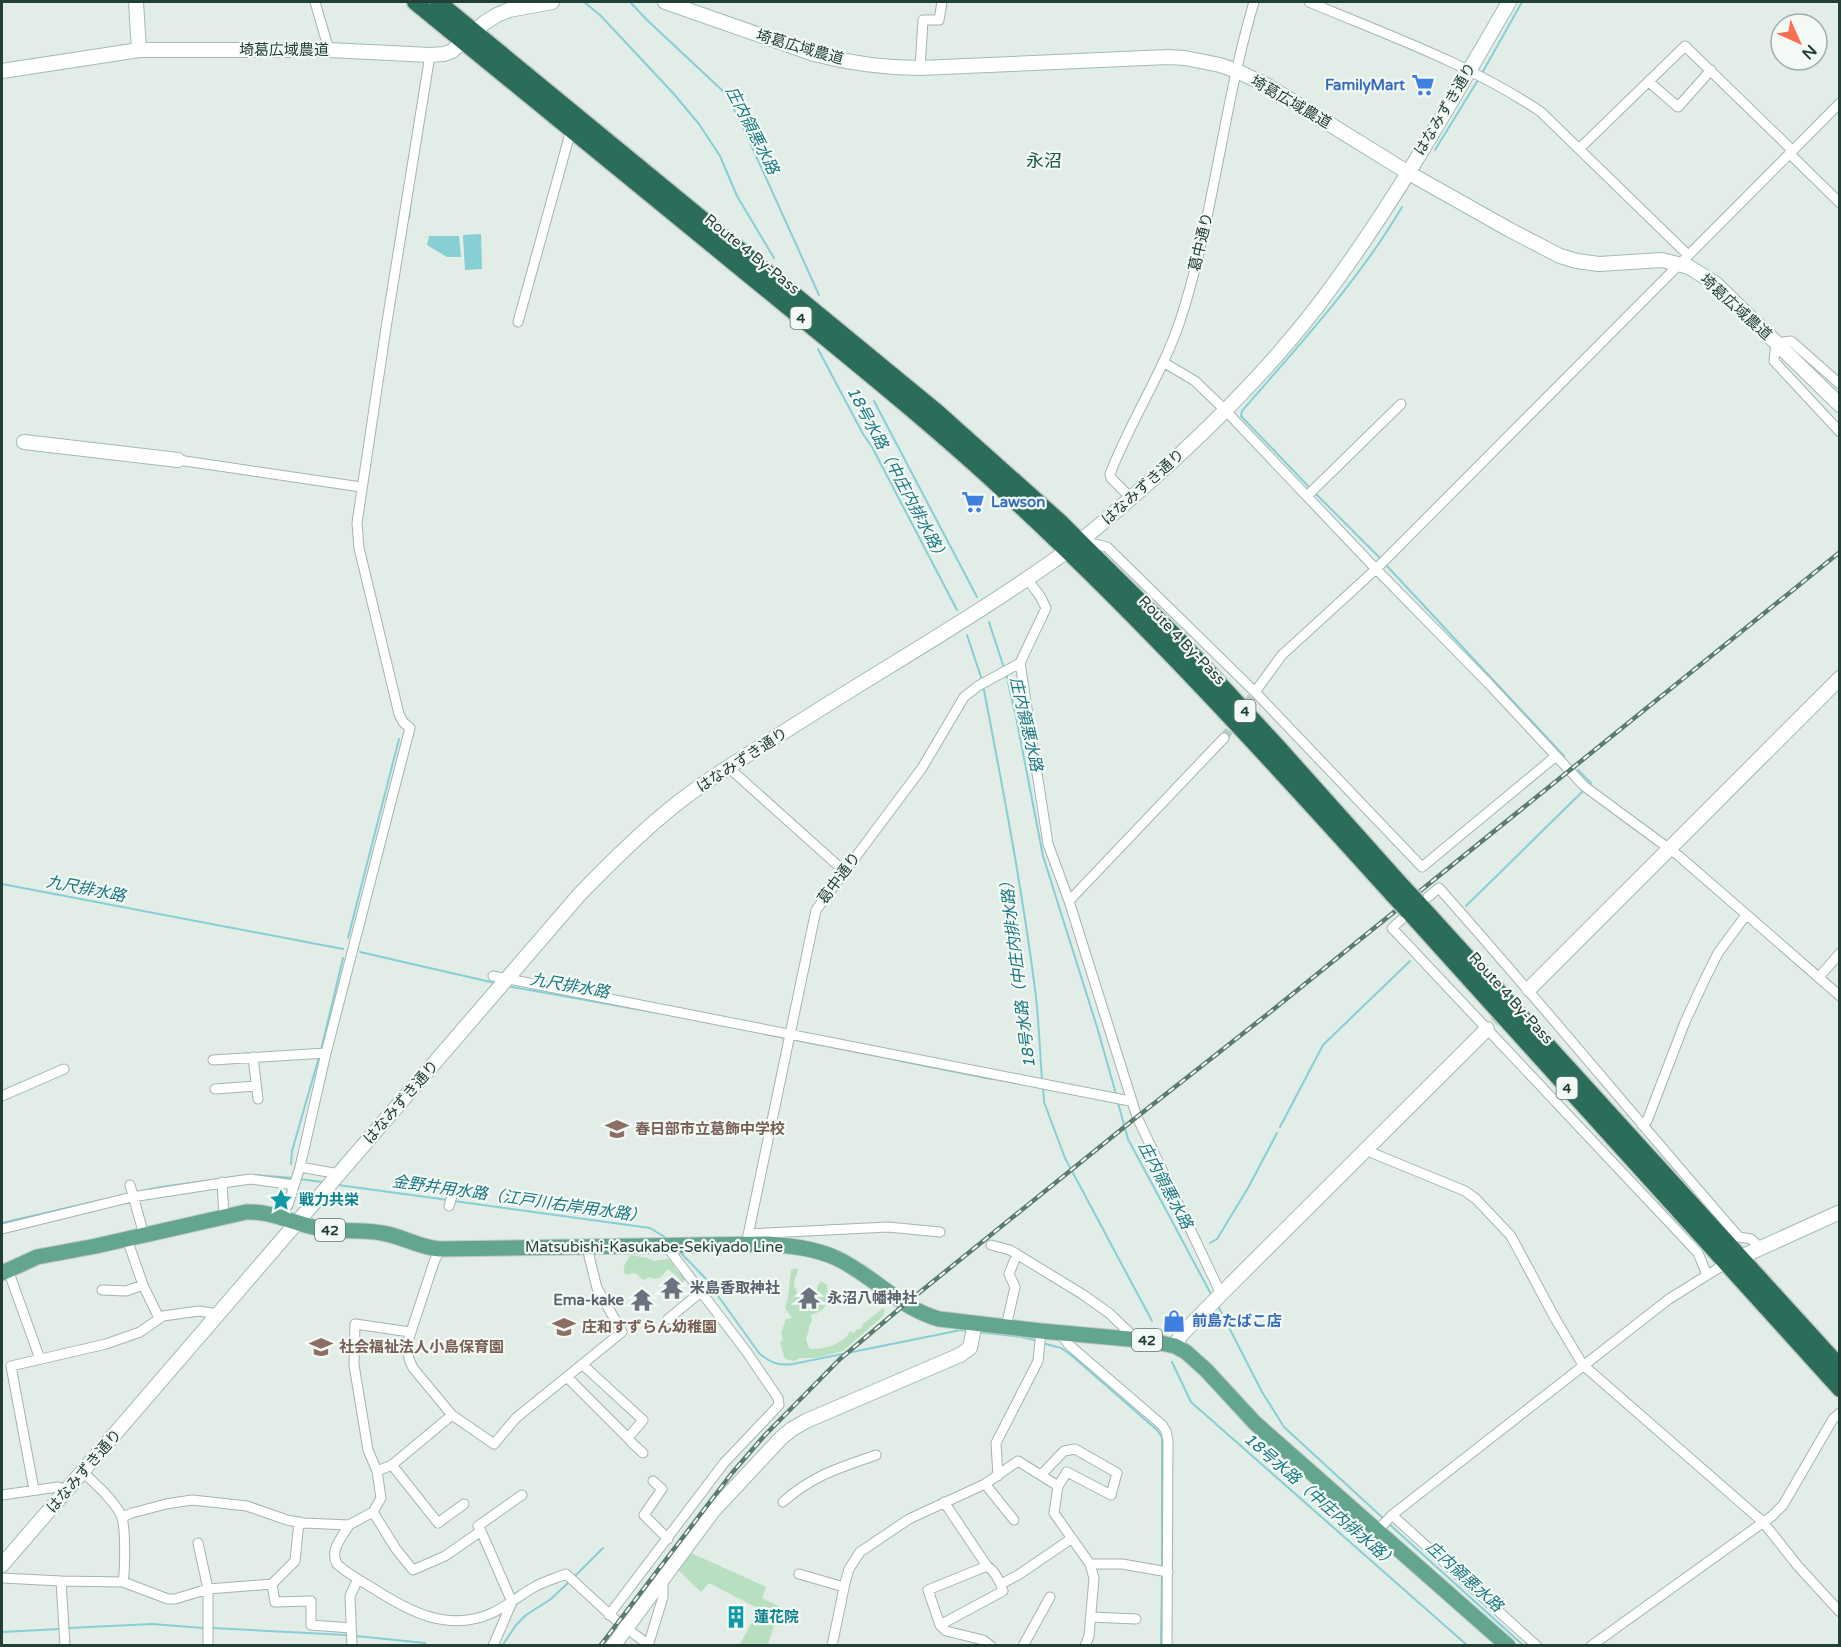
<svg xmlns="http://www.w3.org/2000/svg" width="1841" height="1647" font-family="'Varela Round','Noto Sans JP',sans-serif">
  <rect width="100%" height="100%" fill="#e2ede7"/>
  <path fill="#b9dfc1" d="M 630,1255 L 648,1258 L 654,1261 L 668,1259 L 673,1264 L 677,1271 L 685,1276 L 685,1280 L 682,1283 L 678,1277 L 668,1269 L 660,1278 L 654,1279 L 650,1277 L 643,1280 L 635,1273 L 626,1275 C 620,1267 627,1263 630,1255 Z
    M 798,1268 C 798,1274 794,1279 794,1284 C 794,1285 800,1301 801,1304 L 814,1310 L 818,1297 L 817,1286 L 821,1281 L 827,1285 C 829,1301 829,1310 811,1315 L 812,1321 L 809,1326 L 809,1330 L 806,1339 L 809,1348 C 820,1352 846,1343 850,1331 L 854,1333 L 857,1329 L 861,1329 L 863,1324 L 883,1308 L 885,1310 L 883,1316 L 843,1351 L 816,1358 L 800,1358 L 794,1361 L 785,1359 L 780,1343 L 783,1339 L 781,1333 L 786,1319 L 792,1318 L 785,1308 L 788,1297 L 791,1270 Z
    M 689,1552 L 766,1587 L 762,1598 L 780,1607 L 768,1645 L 740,1644 L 759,1609 L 709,1583 L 701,1592 L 676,1568 Z"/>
  <path fill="#86cfd5" d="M 481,234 L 482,269 L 465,270 L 463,235 Z
    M 429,236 L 459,236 L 461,257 L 447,257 L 427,245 Z"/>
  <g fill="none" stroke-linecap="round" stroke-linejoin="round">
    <path stroke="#86cfd5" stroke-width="2" d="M 584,2 L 600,15 L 673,93 L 699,124 L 720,156 L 737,196 L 774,258
      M 630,2 L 647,20 L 725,93 L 742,125 L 819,295
      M 1481,75 L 1522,2
      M 1435,150 L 1478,80
      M 409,218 L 411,199
      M 818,349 L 863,434 L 872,447 L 957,610
      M 874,401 L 977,597
      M 1310,488 L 1241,416 L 1242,411 C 1298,346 1358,282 1402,207
      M 1314,492 L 1380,558
      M 1386,565 L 1564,756
      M 989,622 L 1004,668
      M 967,635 L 982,680
      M 1006,673 L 1017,722 L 1043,856 L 1097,1027 L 1116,1094
      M 983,685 C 1003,789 1023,893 1036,997 C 1039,1025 1040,1052 1042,1080
      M 1578,770 L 1591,783
      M 2,884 L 343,949
      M 1466,906 L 1582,792
      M 348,938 L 399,739
      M 360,952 L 495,983
      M 506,986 L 681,1017
      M 321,1050 L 343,958
      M 901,1061 L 992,1079
      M 1043,1085 L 1044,1102 L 1065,1158 L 1152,1321
      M 1118,1103 L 1128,1139 L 1212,1296
      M 1280,1127 L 1323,1045 L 1410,961
      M 291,1164 L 292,1151 L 319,1057
      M 254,1175 L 294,1178
      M 299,1179 L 323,1182
      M 338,1185 L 448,1200
      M 142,1191 L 161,1187 L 249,1175
      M 454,1201 L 650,1228 L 668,1239
      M 2,1223 L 101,1200
      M 1210,1243 L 1217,1239 L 1248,1188 L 1277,1133
      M 680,1252 L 706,1279 L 759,1353 C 770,1363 779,1366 793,1364 L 961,1330 L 969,1331
      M 1217,1304 L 1262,1392 L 1284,1427 L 1384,1519
      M 977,1332 L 1022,1337 L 1037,1341
      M 1042,1343 L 1061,1348 L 1071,1355 L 1157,1430 L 1162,1437 L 1162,1568
      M 1172,1362 L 1191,1402 L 1468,1646
      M 1388,1523 L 1524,1646
      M 575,1576 L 603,1548
      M 69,1628 L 152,1624 L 203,1628
      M 213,1628 L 346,1635
      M 2,1632 L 60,1629
      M 356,1636 L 425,1643 L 425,1646
      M 502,1646 L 516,1625 L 526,1615 L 551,1599 L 571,1580
      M 1161,1646 L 1162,1573"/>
    <path stroke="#bbcac3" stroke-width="9" stroke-dasharray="9 4.5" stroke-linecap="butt" d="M 1224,738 L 1255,692
      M 1494,1022 L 1521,997"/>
    <g stroke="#a4b5ae" stroke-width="11">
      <path id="street" d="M 315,2 L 329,50
        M 1309,2 C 1387,35 1470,64 1541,112 L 1688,255
        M 920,68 L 923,20 L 939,20 L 942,2
        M 1649,82 L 1678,107 L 1711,70
        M 1579,149 L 1685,46 L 1792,150
        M 1789,153 L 1840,203
        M 518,322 L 571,130
        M 1163,362 L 1195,381 L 1225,410 L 1376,569 L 1488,683 L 1584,786 L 1679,856 L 1840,996
        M 1840,384 L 1791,341 L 1776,343 L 1774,361 L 1840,432
        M 178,460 L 361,487
        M 1307,496 L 1401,404
        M 1131,498 L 1111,478 L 1110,474 C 1130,422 1162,374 1180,321 C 1214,217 1223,106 1254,2
        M 1082,541 L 1107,547 L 1255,692 L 1422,867 L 1556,756
        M 1020,663 L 1048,844 L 1069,901 L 1137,1117 L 1221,1294
        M 1255,692 L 1282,655 L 1376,569 L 1840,103
        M 728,767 L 844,871
        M 1428,897 L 1439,888 C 1541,1003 1638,1121 1739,1237 L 1751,1239 L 1760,1247
        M 1069,901 L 1224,738
        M 1401,920 L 1392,928 L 1698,1253 L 1707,1275
        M 493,976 L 1130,1101
        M 1819,977 L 1840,953
        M 253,1057 L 258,1099
        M 213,1060 L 326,1053
        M 215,1089 L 256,1086
        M 2,1096 L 64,1069
        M 1642,1125 L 1647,1121 L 1685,1022 L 1704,981 L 1718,953 L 1746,915
        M 1365,1150 L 1465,1191 L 1476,1199 L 1511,1236 L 1556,1320 L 1583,1365 L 1763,1522 L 1797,1565 L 1840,1612
        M 300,1167 L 339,1174
        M 222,1182 L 224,1216
        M 130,1185 L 144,1235
        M 288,1205 L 300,1167 L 326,1053 L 410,728 L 403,722 L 399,714 L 359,548 L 357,523 L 386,328 L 430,55
        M 449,1206 L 452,1196
        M 2,1229 L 132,1197 L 222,1183 L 251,1179 L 294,1185
        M 748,1234 L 888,1227 L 940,1232
        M 127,1239 L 143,1285 L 159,1318
        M 746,1245 L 816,910 L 922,768 L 964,697 L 978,686 L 1020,663 L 1046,608 L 1040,596 L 1027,579
        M 991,1245 L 1010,1250 L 1082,1294 L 1109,1313 L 1136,1339
        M 440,1249 L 434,1262 L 407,1344 L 409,1359 L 413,1368 L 452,1415 L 494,1444 L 516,1418 L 622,1332 L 597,1288 L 587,1248
        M 8,1270 L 40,1359
        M 102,1290 L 126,1291 L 143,1285
        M 668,1319 L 701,1292
        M 1006,1327 L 1015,1287 L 1009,1274 L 1017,1254
        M 1060,1332 L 1068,1344 L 1162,1425 L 1166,1431 L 1168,1441 L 1167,1646
        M 583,1365 L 643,1420 L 628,1438 L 632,1443 L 643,1453
        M 567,1377 L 628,1438
        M 392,1465 L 438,1523 L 464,1504
        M 377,1471 L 392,1465 L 452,1415
        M 1041,1475 L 1064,1451 L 1075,1449 L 1117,1473 L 1111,1495 L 1067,1472 L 1058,1486
        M 998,1476 L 996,1443 L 1038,1361 L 1041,1331
        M 653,1481 L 662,1489 L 644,1515 L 668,1539
        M 985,1484 L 1014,1520
        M 34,1490 L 11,1366 L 106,1344 L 140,1332 L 163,1316 L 199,1311 L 218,1314
        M 2,1495 L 58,1487 L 67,1490
        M 783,1502 C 813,1475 839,1468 876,1455
        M 373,1512 L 396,1549 L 413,1570 L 445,1556 L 481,1531 L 512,1602 L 493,1646
        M 1392,1515 L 1537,1646
        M 122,1517 L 132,1513 L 166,1504 L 192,1500 L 247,1506 L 287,1520 L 303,1523 L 349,1525 L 373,1512 L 381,1498 L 377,1471 L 368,1450 L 354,1365 L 355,1324 L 410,1332
        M 349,1525 C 343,1536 329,1550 337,1564 C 347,1573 359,1580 371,1587 C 408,1611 448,1633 492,1613 C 508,1606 521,1594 536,1586 C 546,1581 556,1578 566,1574 L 618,1622 L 649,1645
        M 1378,1530 L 1392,1515 L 1669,1299 L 1725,1264
        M 481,1531 L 478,1526 L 522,1495
        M 198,1543 L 208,1589 L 208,1646
        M 1090,1564 L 1122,1564 L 1168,1572
        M 987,1566 L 928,1590 L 940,1625 L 946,1631 L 983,1640 L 991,1646
        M 799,1574 L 844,1587
        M 2,1578 L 61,1581 L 65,1646
        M 61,1581 L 123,1582 C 125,1571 126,1525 121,1515 C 113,1499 96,1485 83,1472
        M 123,1582 L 168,1599 L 175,1599 L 208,1589 L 272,1584 L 295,1561 L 299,1522
        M 272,1584 L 275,1602 L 311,1601 L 311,1625 L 351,1628
        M 1001,1584 L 1018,1575 L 1071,1539
        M 609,1615 L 724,1463 L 779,1405 L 778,1398 L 746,1351 L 667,1247
        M 1091,1617 L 1136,1619
        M 940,1625 L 1003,1591 C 1000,1582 995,1571 987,1566 L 944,1502
        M 352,1646 L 350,1596 L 358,1579
        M 648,1646 L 663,1597 L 663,1579
        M 832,1646 L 845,1583 L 849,1569 L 860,1552 L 909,1519 L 985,1484 L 1018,1461 L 1058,1486 L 1054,1513 L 1090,1564 L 1094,1578 L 1089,1636 L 1085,1646
        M 1023,1646 L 1050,1597
        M 1591,1646 L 1772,1516 L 1783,1505 L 1833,1419 L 1840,1413"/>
    </g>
    <g stroke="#a2bcb1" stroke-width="16">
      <path id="secondary" d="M 136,2 L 139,50
        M 665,2 L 814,54 C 849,63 884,68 920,68 L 1168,57 L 1185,58 L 1220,65 L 1237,71 L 1268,86 L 1407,172 L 1510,230 L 1560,256 L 1577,261 L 1599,264 L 1662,260 L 1689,267 L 1716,284 L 1840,405
        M 2,71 L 139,50 L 329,50 L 430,55 L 444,54 L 452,51 L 484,23 L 497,15 L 509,10 L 552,2
        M 24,442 L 178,460
        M 1529,989 L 1840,678
        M 1732,1261 L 1840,1212
        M 1175,1346 L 1181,1335 L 1221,1294 L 1487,1029
        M 2,1565 L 579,895 C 608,865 637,836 670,809 C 707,779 749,754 790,728 C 882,669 978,615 1067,551 C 1092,533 1115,512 1138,492 C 1202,436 1264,375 1316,308 C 1389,212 1449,106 1509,2
        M 613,1646 L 713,1511 L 781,1438 L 792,1429 L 806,1421 L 960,1355 L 970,1348 L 975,1323"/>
    </g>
    <g stroke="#c1c9c6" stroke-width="17">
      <path id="primary" d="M 2,1273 L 37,1257 L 96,1246 L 246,1212 C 271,1211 290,1222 313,1227 C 336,1233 360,1229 382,1233 C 402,1236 420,1248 440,1249 L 768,1244 C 791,1246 814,1248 836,1258 C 873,1275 899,1308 939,1319 L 1041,1331 L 1151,1341 L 1175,1346 L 1186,1352 L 1206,1370 L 1255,1423 L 1508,1646"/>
    </g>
    <g stroke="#c1c9c6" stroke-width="19">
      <path id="highway" d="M 415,2 C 531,98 649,193 766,289 C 845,354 925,418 1000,487 C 1140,616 1266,754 1393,895
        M 438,2 L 937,412 L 1059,521 L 1177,638 L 1277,746 L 1403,887
        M 1417,902 L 1840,1367
        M 1408,911 L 1840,1389"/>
    </g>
    <use href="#street" stroke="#fff" stroke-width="9"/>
    <use href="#secondary" stroke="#fff" stroke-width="14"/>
    <use href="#primary" stroke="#64a58f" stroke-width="15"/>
    <use href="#highway" stroke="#2b6d5a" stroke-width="16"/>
    <g stroke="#5b7b70" stroke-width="4.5">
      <path id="rail" d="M 600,1646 L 732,1473 L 765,1435 L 840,1359 L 904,1305 L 1133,1120 L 1269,1013 L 1840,552"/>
    </g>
    <use href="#rail" stroke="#f3f9f5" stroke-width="2" stroke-dasharray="7" stroke-linecap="butt"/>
    <g stroke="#c1c9c6" stroke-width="19" stroke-linecap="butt">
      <path id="highway-bridge" d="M 1403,887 L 1417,902
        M 1393,895 L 1408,911"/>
    </g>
    <use href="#highway-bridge" stroke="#2b6d5a" stroke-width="16"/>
  </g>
  <defs>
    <g id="supermarket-bare" transform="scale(1.8)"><path d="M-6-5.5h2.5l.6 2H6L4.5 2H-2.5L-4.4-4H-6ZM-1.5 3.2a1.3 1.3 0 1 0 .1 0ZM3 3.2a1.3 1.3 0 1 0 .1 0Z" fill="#3f7fe0" stroke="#f3f9f5" stroke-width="2.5" paint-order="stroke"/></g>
    <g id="school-bare" transform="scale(1.8)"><path d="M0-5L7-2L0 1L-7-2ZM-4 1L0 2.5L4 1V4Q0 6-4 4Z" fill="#8d6e63" stroke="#f3f9f5" stroke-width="2.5" paint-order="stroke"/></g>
    <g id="sight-bare" transform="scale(1.8)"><path d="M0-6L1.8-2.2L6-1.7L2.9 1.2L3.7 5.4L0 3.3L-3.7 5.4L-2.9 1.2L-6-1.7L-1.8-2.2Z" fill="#0f9aa8" stroke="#f3f9f5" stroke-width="2.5" paint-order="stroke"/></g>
    <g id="temple-bare" transform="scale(1.8)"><path d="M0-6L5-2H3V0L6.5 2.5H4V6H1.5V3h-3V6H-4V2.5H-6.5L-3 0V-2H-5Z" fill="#6b7280" stroke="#f3f9f5" stroke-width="2.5" paint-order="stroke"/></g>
    <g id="shop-bare" transform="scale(1.8)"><path d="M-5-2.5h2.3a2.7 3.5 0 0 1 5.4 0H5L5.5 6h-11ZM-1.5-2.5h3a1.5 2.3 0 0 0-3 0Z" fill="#3f7fe0" stroke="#f3f9f5" stroke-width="2.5" paint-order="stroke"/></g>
    <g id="building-bare" transform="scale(1.8)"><path d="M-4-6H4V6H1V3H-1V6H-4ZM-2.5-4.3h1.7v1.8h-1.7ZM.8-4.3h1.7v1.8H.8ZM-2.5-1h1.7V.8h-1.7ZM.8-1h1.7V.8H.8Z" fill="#0f9aa8" stroke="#f3f9f5" stroke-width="2.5" paint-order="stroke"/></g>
  </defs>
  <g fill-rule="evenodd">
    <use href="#supermarket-bare" x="1423" y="85"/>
    <use href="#supermarket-bare" x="973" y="502"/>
    <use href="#school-bare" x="617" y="1129"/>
    <use href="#sight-bare" x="281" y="1200"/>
    <use href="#temple-bare" x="672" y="1288"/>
    <use href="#temple-bare" x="809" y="1298"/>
    <use href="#temple-bare" x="642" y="1300"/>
    <use href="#shop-bare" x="1174" y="1321"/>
    <use href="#school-bare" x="564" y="1327"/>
    <use href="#school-bare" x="321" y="1347"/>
    <use href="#building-bare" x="736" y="1617"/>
  </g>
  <g text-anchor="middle" stroke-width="4.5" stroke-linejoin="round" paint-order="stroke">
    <g fill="#f3f9f5" stroke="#60776f" stroke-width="1.5">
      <rect x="790.5" y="307" width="21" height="22" rx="4.5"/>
      <rect x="1234.5" y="700" width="21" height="22" rx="4.5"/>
      <rect x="1556.5" y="1077" width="21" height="22" rx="4.5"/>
      <rect x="315" y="1219" width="30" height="22" rx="4.5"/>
      <rect x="1132" y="1329" width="30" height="22" rx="4.5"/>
    </g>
    <g font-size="14" font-weight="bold" fill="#213f35">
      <text x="801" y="323">4</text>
      <text x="1245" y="716">4</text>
      <text x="1567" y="1093">4</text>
      <text x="330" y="1235">42</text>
      <text x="1147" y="1345">42</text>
    </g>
    <g font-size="15" fill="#213f35" stroke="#f3f9f5">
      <text transform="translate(800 47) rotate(16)" y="5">埼葛広域農道</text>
      <text x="284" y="55">埼葛広域農道</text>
      <text transform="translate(1291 102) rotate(30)" y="5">埼葛広域農道</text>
      <text transform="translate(1445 109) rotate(-59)" y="5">はなみずき通り</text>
      <text transform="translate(1201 242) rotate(-77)" y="5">葛中通り</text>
      <text transform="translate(752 254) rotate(39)" y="5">Route 4 By-Pass</text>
      <text transform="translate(1736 307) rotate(42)" y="5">埼葛広域農道</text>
      <text transform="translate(1143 487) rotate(-42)" y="5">はなみずき通り</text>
      <text transform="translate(1182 640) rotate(46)" y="5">Route 4 By-Pass</text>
      <text transform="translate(742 760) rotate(-33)" y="5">はなみずき通り</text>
      <text transform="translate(839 878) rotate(-53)" y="5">葛中通り</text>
      <text transform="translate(1511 998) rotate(48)" y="5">Route 4 By-Pass</text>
      <text transform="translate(401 1102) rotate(-49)" y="5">はなみずき通り</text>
      <text x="654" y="1252">Matsubishi-Kasukabe-Sekiyado Line</text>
      <text transform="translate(84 1471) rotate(-49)" y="5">はなみずき通り</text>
    </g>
    <g font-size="15" font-weight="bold" fill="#366cbe" stroke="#f3f9f5" text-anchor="start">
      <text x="1405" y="90" text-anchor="end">FamilyMart</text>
      <text x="991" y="507">Lawson</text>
      <text x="1192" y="1326">前島たばこ店</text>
    </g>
    <g font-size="15" font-weight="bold" fill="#785e54" stroke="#f3f9f5" text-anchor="start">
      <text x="635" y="1134">春日部市立葛飾中学校</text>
      <text x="582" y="1332">庄和すずらん幼稚園</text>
      <text x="339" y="1352">社会福祉法人小島保育園</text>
    </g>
    <g font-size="15" font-weight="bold" fill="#0d838f" stroke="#f3f9f5" text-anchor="start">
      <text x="299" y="1205">戦力共栄</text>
      <text x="754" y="1622">蓮花院</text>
    </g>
    <g font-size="15" font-weight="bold" fill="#5b616d" stroke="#f3f9f5" text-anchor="start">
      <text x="690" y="1293">米島香取神社</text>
      <text x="827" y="1303">永沼八幡神社</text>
      <text x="624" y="1305" text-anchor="end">Ema-kake</text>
    </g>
    <g font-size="16" font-style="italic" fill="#17767f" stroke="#f3f9f5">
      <text transform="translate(753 130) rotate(63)" y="6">庄内領悪水路</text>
      <text transform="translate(898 474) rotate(62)" y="6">18号水路（中庄内排水路）</text>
      <text transform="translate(1027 724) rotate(77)" y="6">庄内領悪水路</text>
      <text transform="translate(86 888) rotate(11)" y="6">九尺排水路</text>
      <text transform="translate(1017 971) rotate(-97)" y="6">18号水路（中庄内排水路）</text>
      <text transform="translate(570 985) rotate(10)" y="6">九尺排水路</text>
      <text transform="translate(1166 1185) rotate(62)" y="6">庄内領悪水路</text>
      <text transform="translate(519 1198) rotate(8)" y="6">金野井用水路（江戸川右岸用水路）</text>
      <text transform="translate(1321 1500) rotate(41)" y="6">18号水路（中庄内排水路）</text>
      <text transform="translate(1465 1576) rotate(42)" y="6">庄内領悪水路</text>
    </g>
    <g font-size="18" fill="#1b5341" stroke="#f3f9f5">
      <text x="1044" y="167">永沼</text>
    </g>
  </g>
  <rect width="1841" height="1647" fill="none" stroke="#213f35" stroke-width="6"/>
  <g transform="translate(1799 42) rotate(135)"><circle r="28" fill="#f3f9f5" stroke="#9fafa8" stroke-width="1.5"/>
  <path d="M0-4.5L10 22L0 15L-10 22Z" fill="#fa6f53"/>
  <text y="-9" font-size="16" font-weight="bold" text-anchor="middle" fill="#213f35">N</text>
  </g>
</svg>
